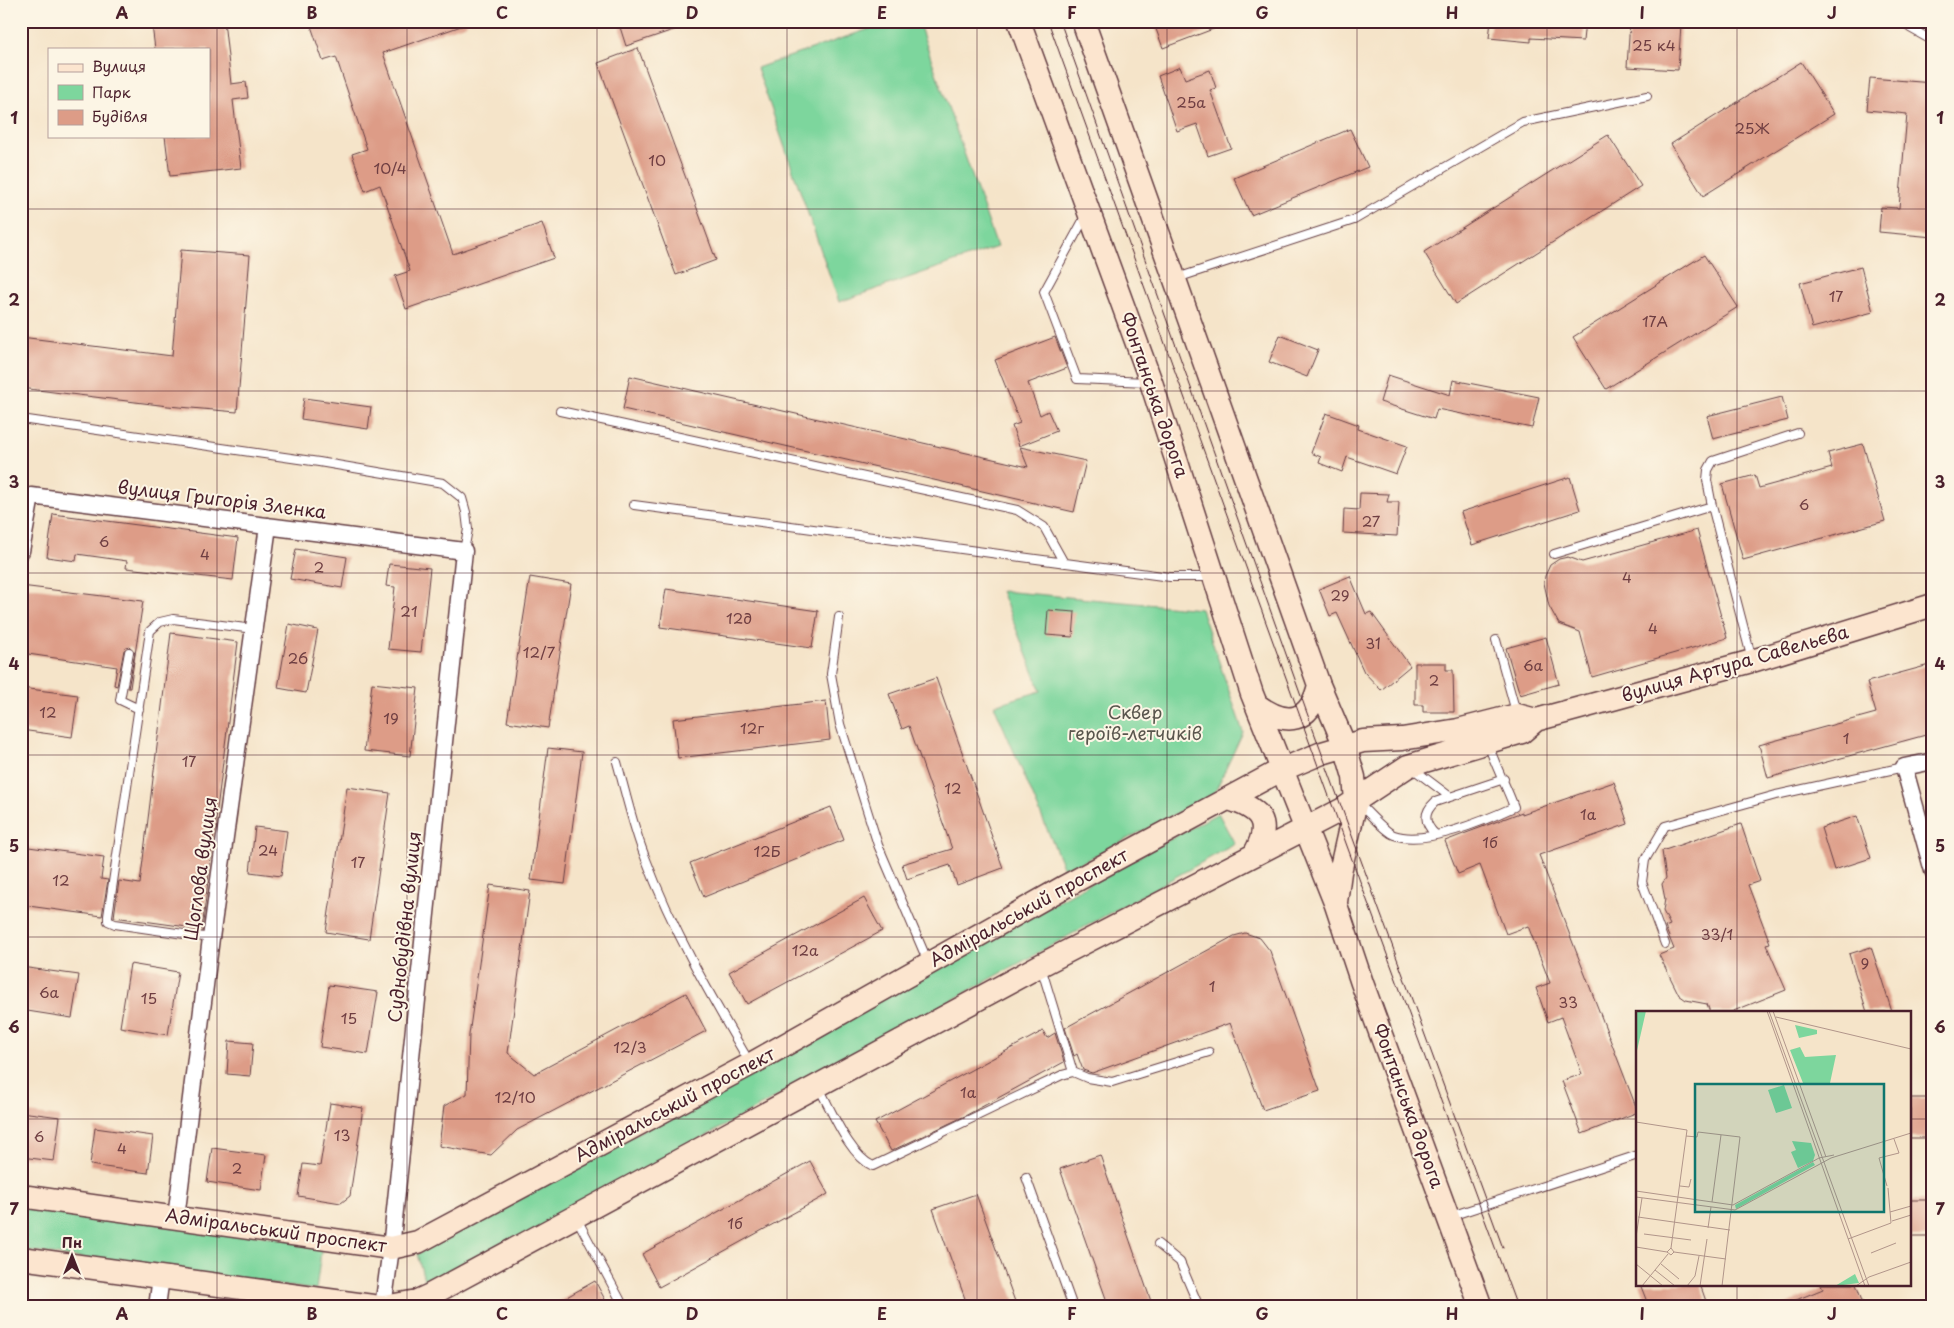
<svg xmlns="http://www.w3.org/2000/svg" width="1954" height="1328" font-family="'Playpen Sans',sans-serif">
  <rect width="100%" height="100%" fill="#fcf5e5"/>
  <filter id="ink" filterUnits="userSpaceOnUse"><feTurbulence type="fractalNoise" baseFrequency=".02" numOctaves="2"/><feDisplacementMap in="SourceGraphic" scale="10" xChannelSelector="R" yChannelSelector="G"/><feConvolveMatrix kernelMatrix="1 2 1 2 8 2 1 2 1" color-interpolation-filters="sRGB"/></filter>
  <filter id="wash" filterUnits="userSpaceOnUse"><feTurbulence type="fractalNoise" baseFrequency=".0096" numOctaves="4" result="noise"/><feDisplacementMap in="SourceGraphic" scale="20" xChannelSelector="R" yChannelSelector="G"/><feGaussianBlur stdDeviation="1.12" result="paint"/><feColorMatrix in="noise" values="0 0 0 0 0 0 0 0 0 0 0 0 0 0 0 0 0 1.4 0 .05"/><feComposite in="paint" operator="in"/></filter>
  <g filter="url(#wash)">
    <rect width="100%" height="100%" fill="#f5e4c9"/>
    <path fill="#7dd69d" stroke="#647a64" d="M 892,21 L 918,21 L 997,247 L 839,302 L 757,68 Z
      M 1001,591 L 1201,609 L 1243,732 L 1214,794 L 1065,871 L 994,705 L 1041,691 Z
      M 1218,813 L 1235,844 L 427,1290 L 417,1254 Z
      M 21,1202 L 322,1244 L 316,1290 L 21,1250 Z"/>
    <g id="blocks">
      <path fill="#dd9c87" d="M 189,21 L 224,21 L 231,84 L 246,82 L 248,98 L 233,100 L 241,168 L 170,176 L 165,136 L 209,136 L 209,49 L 155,49 L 152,25 Z
        M 326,21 L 466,21 L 467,24 L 383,53 L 453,254 L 542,223 L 554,258 L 406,309 L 395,276 L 410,271 L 380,185 L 365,191 L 352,154 L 367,149 L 336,57 L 323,61 L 311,26 Z
        M 618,21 L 690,21 L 691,24 L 626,46 Z
        M 1153,21 L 1228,21 L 1229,23 L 1163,48 Z
        M 1491,21 L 1585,21 L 1583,41 L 1531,38 L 1531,42 L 1489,38 Z
        M 1630,21 L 1672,21 L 1672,23 L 1681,24 L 1678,70 L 1627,67 Z
        M 638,48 L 716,260 L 676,275 L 598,63 Z
        M 1801,62 L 1834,114 L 1703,196 L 1671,144 Z
        M 1180,67 L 1185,79 L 1210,70 L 1216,88 L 1210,90 L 1231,148 L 1208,156 L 1197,124 L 1177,131 L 1158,76 Z
        M 1870,78 L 1933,83 L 1933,237 L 1879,232 L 1881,207 L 1899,208 L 1907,114 L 1867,110 Z
        M 1350,129 L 1368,167 L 1251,215 L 1234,178 Z
        M 1608,135 L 1641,186 L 1456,304 L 1424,252 Z
        M 181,250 L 250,255 L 237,412 L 168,406 L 21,388 L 21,337 L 172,356 Z
        M 1704,255 L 1738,307 L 1606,389 L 1573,337 Z
        M 1861,267 L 1873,312 L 1812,328 L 1800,283 Z
        M 1280,335 L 1318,350 L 1307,377 L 1269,362 Z
        M 1055,337 L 1067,368 L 1028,383 L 1040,415 L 1048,411 L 1057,431 L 1019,446 L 1012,426 L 1020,423 L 995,360 Z
        M 1388,375 L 1450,395 L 1453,380 L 1539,397 L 1532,428 L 1437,409 L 1434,419 L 1380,402 Z
        M 630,376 L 1028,467 L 1020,447 L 1086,461 L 1074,512 L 623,409 Z
        M 1782,397 L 1788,420 L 1713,439 L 1707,416 Z
        M 304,398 L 371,407 L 368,429 L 301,419 Z
        M 1326,413 L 1359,425 L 1358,429 L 1407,446 L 1396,474 L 1347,457 L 1342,472 L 1319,463 L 1321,457 L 1311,453 Z
        M 1863,444 L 1885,521 L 1743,560 L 1722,484 L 1755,475 L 1759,488 L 1832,468 L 1828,453 Z
        M 1570,477 L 1580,510 L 1472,545 L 1461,512 Z
        M 1360,493 L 1389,494 L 1387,502 L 1399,502 L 1397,536 L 1343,533 L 1344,509 L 1359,510 Z
        M 53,514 L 238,538 L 233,580 L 126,568 L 127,561 L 77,554 L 76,561 L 47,557 Z
        M 1697,530 L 1727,638 L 1592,677 L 1580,632 L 1559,624 L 1549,606 L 1544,583 L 1545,576 L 1550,565 L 1559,559 L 1568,557 L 1582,562 Z
        M 296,549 L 347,557 L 342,588 L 290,579 Z
        M 389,564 L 430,568 L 421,652 L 388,649 L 395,587 L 386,586 Z
        M 1350,576 L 1366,614 L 1371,612 L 1410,666 L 1381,690 L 1364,672 L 1337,613 L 1330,616 L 1319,589 Z
        M 530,577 L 571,584 L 548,728 L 507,722 Z
        M 21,586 L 143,601 L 130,688 L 128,688 L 135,653 L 130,647 L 124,650 L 117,686 L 114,685 L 117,667 L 21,653 Z
        M 666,589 L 818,611 L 812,648 L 660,627 Z
        M 1048,610 L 1075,612 L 1073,637 L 1046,635 Z
        M 289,624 L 318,630 L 306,693 L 278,688 Z
        M 171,633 L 238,642 L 202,929 L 114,917 L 119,881 L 140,884 Z
        M 1546,637 L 1559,684 L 1520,695 L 1506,648 Z
        M 1415,663 L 1446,663 L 1446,670 L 1453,670 L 1454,712 L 1423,712 L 1423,705 L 1415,705 Z
        M 1933,664 L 1933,733 L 1768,778 L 1759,745 L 1876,713 L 1867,682 Z
        M 936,678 L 1003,868 L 957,885 L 950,865 L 907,879 L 902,864 L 952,849 L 909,726 L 902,729 L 889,694 Z
        M 372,683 L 418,688 L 410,756 L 364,751 Z
        M 21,688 L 78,695 L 72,737 L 21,730 Z
        M 826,701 L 830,740 L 678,758 L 673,719 Z
        M 548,748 L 582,752 L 565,884 L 531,880 Z
        M 1614,782 L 1628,824 L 1539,855 L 1638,1112 L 1582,1134 L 1562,1081 L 1582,1074 L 1561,1017 L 1548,1022 L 1536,988 L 1550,983 L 1528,926 L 1506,934 L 1480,865 L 1458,874 L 1445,841 L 1522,812 L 1522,814 Z
        M 347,787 L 390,793 L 369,939 L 326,932 Z
        M 831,807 L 844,840 L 704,897 L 690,863 Z
        M 1857,816 L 1871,858 L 1834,870 L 1821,828 Z
        M 1741,824 L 1760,881 L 1748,885 L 1770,943 L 1766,944 L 1786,990 L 1731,1012 L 1710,1012 L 1707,1004 L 1686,1000 L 1679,995 L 1659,955 L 1674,949 L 1665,927 L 1670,925 L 1663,911 L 1665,899 L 1662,884 L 1666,878 L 1662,851 Z
        M 255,827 L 287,831 L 281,876 L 250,872 Z
        M 21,846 L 104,857 L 101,879 L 108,880 L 102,916 L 21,905 Z
        M 490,885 L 530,891 L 508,1053 L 534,1074 L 686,993 L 706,1031 L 517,1130 L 491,1155 L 439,1146 L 444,1106 L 467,1094 L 469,1035 Z
        M 864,898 L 882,931 L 747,1004 L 729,972 Z
        M 1245,933 L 1260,938 L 1270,951 L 1320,1091 L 1263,1110 L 1230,1023 L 1092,1073 L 1083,1070 L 1077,1054 L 1074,1056 L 1065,1028 L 1234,936 Z
        M 1871,947 L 1880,974 L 1892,1012 L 1867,1012 L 1849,954 Z
        M 130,964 L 178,972 L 168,1035 L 120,1027 Z
        M 21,967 L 79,975 L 72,1018 L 21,1010 Z
        M 329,985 L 378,992 L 368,1054 L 320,1047 Z
        M 1043,1031 L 1047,1038 L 1055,1033 L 1064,1062 L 965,1116 L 891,1151 L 875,1122 Z
        M 229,1041 L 253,1043 L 250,1076 L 227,1074 Z
        M 1910,1098 L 1933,1098 L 1933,1138 L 1910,1138 Z
        M 330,1103 L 363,1108 L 350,1196 L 341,1203 L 298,1196 L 303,1164 L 320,1166 Z
        M 21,1112 L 60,1117 L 54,1161 L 21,1157 Z
        M 95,1128 L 153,1136 L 148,1173 L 90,1165 Z
        M 212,1148 L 266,1155 L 261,1190 L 207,1182 Z
        M 1100,1155 L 1153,1307 L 1109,1307 L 1060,1169 Z
        M 810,1161 L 828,1194 L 659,1287 L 642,1254 Z
        M 976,1194 L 1017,1307 L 968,1307 L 933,1209 Z
        M 1910,1200 L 1933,1200 L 1933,1236 L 1910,1236 Z
        M 595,1281 L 609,1307 L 549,1307 Z
        M 1640,1284 L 1700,1284 L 1708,1307 L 1649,1307 Z
        M 1821,1284 L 1856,1284 L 1864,1307 L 1779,1307 L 1823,1289 Z"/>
    </g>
  </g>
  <g filter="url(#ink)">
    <use href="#blocks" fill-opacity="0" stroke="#643d43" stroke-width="1"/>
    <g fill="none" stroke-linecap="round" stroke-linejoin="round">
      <g stroke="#643d43" stroke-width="10">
        <path id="service" d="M 1908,21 L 1910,28 L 1933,41
          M 1085,217 L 1044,292 L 1077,379 L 1147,382
          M 1177,278 L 1354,220 L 1523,122 L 1647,96
          M 560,411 L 1017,510 L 1044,527 L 1064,563
          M 21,419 L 319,462 L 443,483 L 462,498 L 466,512 L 468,529 L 464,551
          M 634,505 L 1170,577 L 1212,577
          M 1554,554 L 1712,506
          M 839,617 L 831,674 L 840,724 L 878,845 L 928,962
          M 1496,640 L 1516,712
          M 129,652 L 120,700 L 139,709
          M 1752,660 L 1712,506 L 1707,480 L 1708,470 L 1713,461 L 1798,433
          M 617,762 C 626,794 633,827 645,857 C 672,929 711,997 750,1063
          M 1412,768 L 1449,796
          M 1359,804 C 1368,812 1385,832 1394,835 C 1425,846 1486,820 1514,807 C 1506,785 1495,766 1488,743
          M 1435,834 C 1424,823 1423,813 1435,802 L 1504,779
          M 211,938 L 115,924 L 108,921 L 108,916 L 150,631 L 160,622 L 173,619 L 254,629
          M 1665,944 L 1642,882 L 1645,860 L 1665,826 L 1776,795 L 1904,767
          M 1041,967 L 1073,1072
          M 819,1088 C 832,1111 849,1155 873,1166 L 1062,1075 L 1073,1072 L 1087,1078 L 1112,1082 L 1209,1052
          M 1026,1177 L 1073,1307
          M 1451,1216 L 1638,1155
          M 577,1219 L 624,1307
          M 1158,1244 L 1180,1262 L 1199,1307"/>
      </g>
      <g stroke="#643d43" stroke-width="19">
        <path id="minor" d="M 21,551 L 31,496 L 464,551 L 391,1248 L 383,1307
          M 1933,761 L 1904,767 L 1933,871
          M 176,1218 L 211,938 L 268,526
          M 157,1307 L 161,1277"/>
      </g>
      <g stroke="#643d43" stroke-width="25">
        <path id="secondary" d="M 1019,21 L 1151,382 L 1252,694 L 1336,905 L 1362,983 L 1481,1307
          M 1083,21 L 1319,685 L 1345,746 L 1354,777 L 1356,801 L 1340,872 L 1336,902
          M 1257,705 C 1287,727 1310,723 1319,685
          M 1229,799 C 1261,809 1272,822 1255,853
          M 21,1196 L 391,1248 L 418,1242 L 751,1064 L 1064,887 L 1281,770 L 1322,753 L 1363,741 L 1402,739 L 1458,730 L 1517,715 L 1536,720
          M 21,1258 L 380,1307
          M 384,1307 L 417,1301 L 430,1295 L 1041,965 L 1343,809 L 1408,766 L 1522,732 L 1536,720 L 1752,661 L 1933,605"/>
      </g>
      <use href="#service" stroke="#fff" stroke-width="8"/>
      <use href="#minor" stroke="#fff" stroke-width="16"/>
      <use href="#secondary" stroke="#fce5cf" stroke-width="22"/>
      <path stroke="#4a1f2b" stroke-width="1" d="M 1048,21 L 1347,846 L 1517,1307
        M 1060,21 L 1307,713 L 1503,1248"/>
    </g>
  </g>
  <path fill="none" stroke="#4a1f2b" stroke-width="1" stroke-opacity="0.55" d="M 217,21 L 217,1307M 407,21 L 407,1307M 597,21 L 597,1307M 787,21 L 787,1307M 977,21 L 977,1307M 1167,21 L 1167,1307M 1357,21 L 1357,1307M 1547,21 L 1547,1307M 1737,21 L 1737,1012M 21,209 L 1933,209M 21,391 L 1933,391M 21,573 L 1933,573M 21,755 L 1933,755M 21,937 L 1933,937M 21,1119 L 1638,1119M 1910,1119 L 1933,1119M 1737,1284 L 1737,1307"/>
  <g text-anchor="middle" stroke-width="4" stroke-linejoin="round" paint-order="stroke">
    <g font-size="15" fill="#6f3e42">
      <text x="1654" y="51">25 к4</text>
      <text x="1191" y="108">25а</text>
      <text x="1752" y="134">25Ж</text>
      <text x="657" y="166">10</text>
      <text x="390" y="174">10/4</text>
      <text x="1836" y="302">17</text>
      <text x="1655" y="327">17А</text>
      <text x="1804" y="510">6</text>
      <text x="1371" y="527">27</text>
      <text x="104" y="547">6</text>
      <text x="205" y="560">4</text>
      <text x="319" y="573">2</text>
      <text x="1627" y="583">4</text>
      <text x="1340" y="601">29</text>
      <text x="409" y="617">21</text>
      <text x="739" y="624">12д</text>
      <text x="1653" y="634">4</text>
      <text x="1373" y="649">31</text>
      <text x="539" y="658">12/7</text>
      <text x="298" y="664">26</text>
      <text x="1533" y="671">6а</text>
      <text x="1434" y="686">2</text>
      <text x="48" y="718">12</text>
      <text x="391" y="724">19</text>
      <text x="752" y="734">12г</text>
      <text x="1846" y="744">1</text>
      <text x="189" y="767">17</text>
      <text x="953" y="794">12</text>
      <text x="1588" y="820">1а</text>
      <text x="1490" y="848">1б</text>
      <text x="268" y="856">24</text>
      <text x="767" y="857">12Б</text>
      <text x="358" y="868">17</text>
      <text x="61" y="886">12</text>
      <text x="1717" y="940">33/1</text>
      <text x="805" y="956">12а</text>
      <text x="1865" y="969">9</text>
      <text x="1212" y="992">1</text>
      <text x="49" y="998">6а</text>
      <text x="149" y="1004">15</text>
      <text x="1568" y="1008">33</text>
      <text x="349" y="1024">15</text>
      <text x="630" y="1053">12/3</text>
      <text x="968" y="1098">1а</text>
      <text x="515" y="1103">12/10</text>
      <text x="342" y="1141">13</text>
      <text x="39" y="1142">6</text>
      <text x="122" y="1154">4</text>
      <text x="237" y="1174">2</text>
      <text x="735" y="1229">1б</text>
    </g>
    <g font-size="18" fill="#4a1f2b" stroke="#fcf5e5">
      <text transform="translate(1154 395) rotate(71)" y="6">Фонтанська дорога</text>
      <text transform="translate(222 500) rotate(7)" y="6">вулиця Григорія Зленка</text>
      <text transform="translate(1735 664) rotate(-16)" y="6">вулиця Артура Савельєва</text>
      <text transform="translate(201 869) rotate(-82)" y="6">Щоглова вулиця</text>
      <text transform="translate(1029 908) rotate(-29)" y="6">Адміральський проспект</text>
      <text transform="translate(405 927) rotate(-84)" y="6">Суднобудівна вулиця</text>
      <text transform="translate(675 1105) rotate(-28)" y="6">Адміральський проспект</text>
      <text transform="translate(1408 1106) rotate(70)" y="6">Фонтанська дорога</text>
      <text transform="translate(276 1231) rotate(8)" y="6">Адміральський проспект</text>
    </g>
    <g font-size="18" fill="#59564d" stroke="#fcf5e5">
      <text x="1135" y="719">Сквер<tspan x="1135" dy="21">героїв-летчиків</tspan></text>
    </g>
  </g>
  <g transform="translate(1636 1011)">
    <rect width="275" height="275" fill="#f5e4c9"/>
    <path d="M 0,0 L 10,0 L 0,44 ZM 159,14 L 181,19 L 181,23 L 163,27 ZM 164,36 L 169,46 L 200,44 L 194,72 L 167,72 L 154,39 ZM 148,74 L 156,97 L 140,102 L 132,79 ZM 156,130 L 175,132 L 179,144 L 177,150 L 162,157 L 155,141 L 160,139 ZM 177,151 L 179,154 L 100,198 L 99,194 ZM 219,263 L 223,272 L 199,275 Z" fill="#7dd69d"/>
    <path fill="none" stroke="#b1958a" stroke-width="1" d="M 131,0 L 229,275M 133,0 L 233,275M 137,0 L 190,146M 140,6 L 275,38M 275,91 L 275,131M 0,111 L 51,119 L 35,237 L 31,241 L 35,244 L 38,241 L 35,237M 50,125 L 61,126 L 62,121 L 104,126 L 86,275M 44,175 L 53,176 L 55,168M 251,175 L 243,147 L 263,142 L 258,128M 0,180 L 97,194 L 183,147 L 198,144M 0,186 L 99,199 L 195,147 L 275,122M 76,191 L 85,124M 254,201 L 275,195M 2,206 L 94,219M 256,210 L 275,204M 72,217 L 75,196M 8,223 L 55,229M 0,226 L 6,187M 212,228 L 255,212 L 252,177M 0,236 L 31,241M 38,241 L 90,248M 235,242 L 260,232M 0,253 L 27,275M 25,253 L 43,268M 19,259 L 39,275M 6,275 L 32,243M 51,275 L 59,265 L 63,245M 64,275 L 71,228M 220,275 L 233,266 L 275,251"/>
    <path fill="#0f766e" fill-opacity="0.15" stroke="#0f766e" stroke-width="2.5" d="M 59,73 L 248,73 L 248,201 L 59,201 Z"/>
    <rect width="275" height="275" fill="none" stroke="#4a1f2b" stroke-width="2.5"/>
  </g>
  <rect width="1954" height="1328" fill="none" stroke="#fcf5e5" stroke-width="55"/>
  <rect x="48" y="48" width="162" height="90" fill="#fcf5e5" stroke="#b59f9b"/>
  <rect x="58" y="64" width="25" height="8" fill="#fce5cf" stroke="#b59f9b"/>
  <text x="92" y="72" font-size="15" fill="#4a1f2b">Вулиця</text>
  <rect x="58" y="85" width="25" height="15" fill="#7dd69d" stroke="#b59f9b"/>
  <text x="92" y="98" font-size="15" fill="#4a1f2b">Парк</text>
  <rect x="58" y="110" width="25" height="15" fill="#dd9c87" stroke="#b59f9b"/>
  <text x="92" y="122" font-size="15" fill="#4a1f2b">Будівля</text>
  <g transform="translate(72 1256)" stroke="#fcf5e5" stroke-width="4" paint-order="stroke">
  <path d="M0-4L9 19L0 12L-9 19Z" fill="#4a1f2b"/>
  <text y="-8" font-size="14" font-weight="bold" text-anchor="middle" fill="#4a1f2b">Пн</text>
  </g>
  <rect x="28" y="28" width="1898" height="1272" fill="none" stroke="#4a1f2b" stroke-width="2"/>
  <g font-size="16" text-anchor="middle" font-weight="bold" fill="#4a1f2b">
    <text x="122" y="19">A</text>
    <text x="312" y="19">B</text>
    <text x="502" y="19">C</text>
    <text x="692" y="19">D</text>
    <text x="882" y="19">E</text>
    <text x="1072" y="19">F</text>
    <text x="1262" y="19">G</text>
    <text x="1452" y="19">H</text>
    <text x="1642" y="19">I</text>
    <text x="1832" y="19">J</text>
    <text x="14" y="124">1</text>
    <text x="1940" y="124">1</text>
    <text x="14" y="306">2</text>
    <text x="1940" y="306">2</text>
    <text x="14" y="488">3</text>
    <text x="1940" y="488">3</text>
    <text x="14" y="670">4</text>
    <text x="1940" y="670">4</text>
    <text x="14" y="852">5</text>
    <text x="1940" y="852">5</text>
    <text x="14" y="1033">6</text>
    <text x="1940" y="1033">6</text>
    <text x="14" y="1215">7</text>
    <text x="1940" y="1215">7</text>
    <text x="122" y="1320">A</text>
    <text x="312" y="1320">B</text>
    <text x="502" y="1320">C</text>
    <text x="692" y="1320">D</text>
    <text x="882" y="1320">E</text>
    <text x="1072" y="1320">F</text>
    <text x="1262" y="1320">G</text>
    <text x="1452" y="1320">H</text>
    <text x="1642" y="1320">I</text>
    <text x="1832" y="1320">J</text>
  </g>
</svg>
